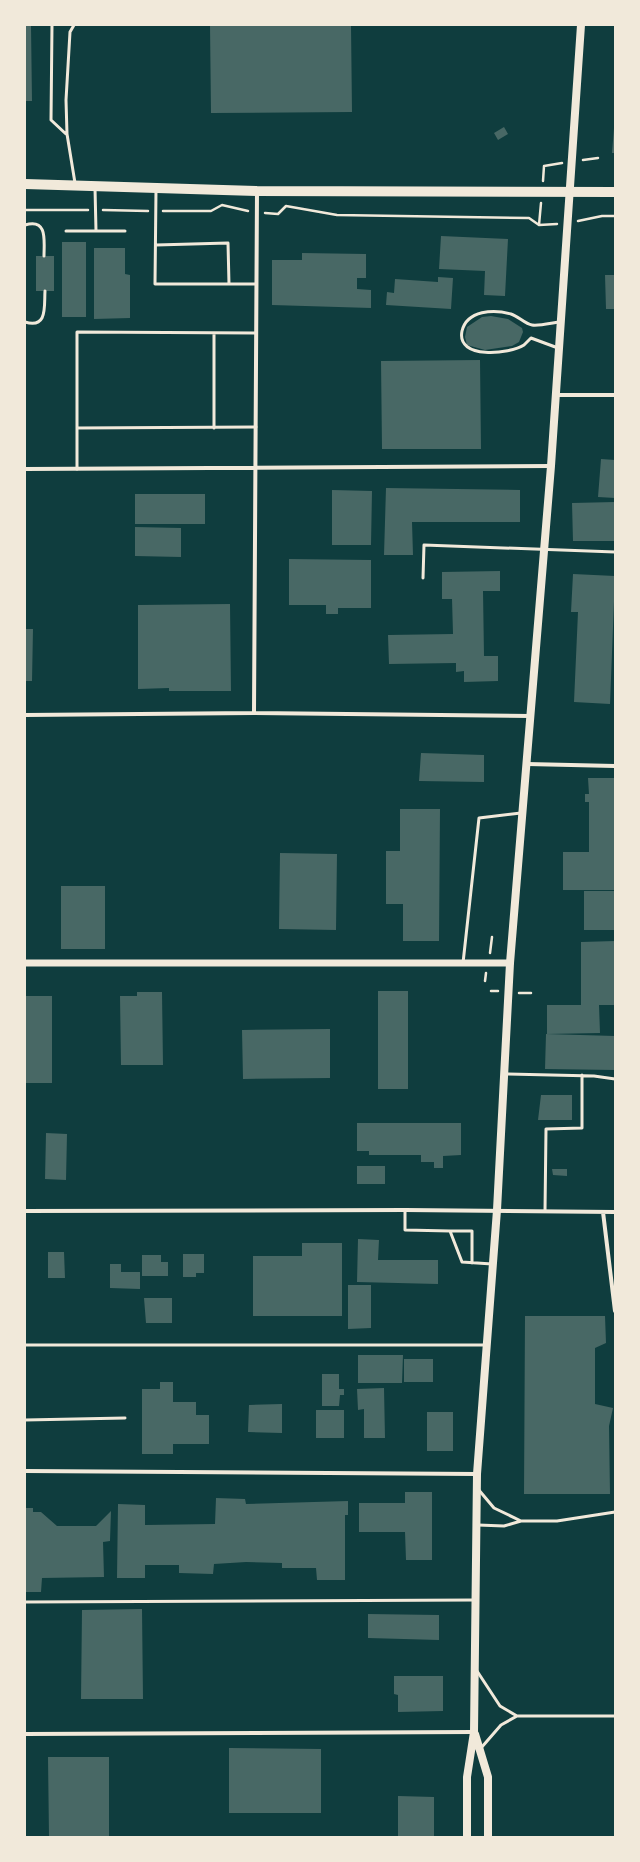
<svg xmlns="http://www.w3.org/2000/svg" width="640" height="1862" font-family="'Exo 2',sans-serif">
  <rect width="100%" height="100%" fill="#0f3d3e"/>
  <path fill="#486865" d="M 25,25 L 31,25 L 32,101 L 25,101 Z
    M 210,25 L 351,25 L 352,112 L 211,113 Z
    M 504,127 L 508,134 L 498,140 L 494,133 Z
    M 614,128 L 615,128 L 615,153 L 612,153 Z
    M 441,236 L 508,239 L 505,296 L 484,295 L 485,271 L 439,269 Z
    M 62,242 L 86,242 L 86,317 L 62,317 Z
    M 94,248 L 125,248 L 125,274 L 130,275 L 130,318 L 94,319 Z
    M 302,253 L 366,254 L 366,278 L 357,278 L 357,289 L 371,290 L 371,308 L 272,305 L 272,260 L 302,260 Z
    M 36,256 L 54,256 L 54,291 L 36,291 Z
    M 605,275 L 615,275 L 615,309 L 606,309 Z
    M 438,277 L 453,278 L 451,309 L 386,305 L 387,292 L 394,293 L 395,279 L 438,282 Z
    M 491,316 L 508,319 L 522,328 L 523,332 L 519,342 L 512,346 L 485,350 L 467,345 L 465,337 L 467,327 L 482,317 Z
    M 480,360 L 481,449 L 382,449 L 381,361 Z
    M 601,459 L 615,460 L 615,498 L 598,497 Z
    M 386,488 L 520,490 L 520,522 L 412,522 L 413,555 L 384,555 Z
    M 332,490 L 372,491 L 371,545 L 332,545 Z
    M 135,494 L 205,494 L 205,524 L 135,524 Z
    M 615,502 L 615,541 L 573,541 L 572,503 Z
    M 135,527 L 181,528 L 181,557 L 135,556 Z
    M 289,559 L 371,560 L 371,608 L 338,608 L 338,614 L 326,614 L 326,605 L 289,605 Z
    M 500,571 L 500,591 L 483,591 L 484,656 L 498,656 L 498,681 L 464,682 L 464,671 L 456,672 L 456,663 L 389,664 L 388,635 L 453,634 L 452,599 L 442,599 L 442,572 Z
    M 573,574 L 615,576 L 610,704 L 574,702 L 578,612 L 571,612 Z
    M 230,604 L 231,691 L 169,691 L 169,688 L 138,689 L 138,605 Z
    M 25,629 L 33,629 L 32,681 L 25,681 Z
    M 421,753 L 484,755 L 484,782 L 419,781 Z
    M 588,778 L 615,778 L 615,890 L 563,890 L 563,852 L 589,852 L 589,802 L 585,802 L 585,794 L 589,794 Z
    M 400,809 L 440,809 L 439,941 L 403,941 L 403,904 L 386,904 L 386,851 L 400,851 Z
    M 280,853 L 337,854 L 336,930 L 279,929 Z
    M 61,886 L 105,886 L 105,949 L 61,949 Z
    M 584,891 L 615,891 L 615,930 L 584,930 Z
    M 615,941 L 615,1005 L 599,1005 L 600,1033 L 547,1034 L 547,1005 L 581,1005 L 581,942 Z
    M 378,991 L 408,991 L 408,1089 L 378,1089 Z
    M 137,992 L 162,992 L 163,1065 L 121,1065 L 120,996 L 137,996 Z
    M 25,996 L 52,996 L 52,1083 L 25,1083 Z
    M 330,1029 L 330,1078 L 243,1079 L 242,1030 Z
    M 546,1034 L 615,1036 L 615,1070 L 545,1069 Z
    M 541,1095 L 572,1095 L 572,1120 L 538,1120 Z
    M 357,1123 L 461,1123 L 461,1155 L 443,1156 L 443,1168 L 434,1168 L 434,1162 L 421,1162 L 421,1155 L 369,1155 L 369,1151 L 357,1151 Z
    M 46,1133 L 67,1134 L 66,1180 L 45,1179 Z
    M 357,1166 L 385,1166 L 385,1184 L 357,1184 Z
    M 552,1169 L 567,1169 L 567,1176 L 553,1175 Z
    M 358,1239 L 379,1240 L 378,1260 L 438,1260 L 438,1284 L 357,1282 Z
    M 302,1243 L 342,1243 L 342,1316 L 253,1316 L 253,1256 L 302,1256 Z
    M 48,1252 L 64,1252 L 65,1278 L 48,1278 Z
    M 183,1254 L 204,1254 L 204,1273 L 196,1273 L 196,1277 L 183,1277 Z
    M 142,1255 L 161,1255 L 161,1262 L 168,1262 L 168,1276 L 142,1276 Z
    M 110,1264 L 121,1264 L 121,1272 L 140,1272 L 140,1289 L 110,1288 Z
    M 348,1285 L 371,1285 L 371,1328 L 348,1329 Z
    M 144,1298 L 172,1298 L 172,1323 L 146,1323 Z
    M 525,1316 L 605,1316 L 606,1343 L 595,1348 L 595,1404 L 613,1408 L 609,1426 L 610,1494 L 524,1494 Z
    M 358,1355 L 403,1355 L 402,1383 L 358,1383 Z
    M 404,1359 L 433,1359 L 433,1382 L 404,1382 Z
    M 322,1374 L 339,1374 L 339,1389 L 344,1389 L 344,1395 L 340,1395 L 339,1406 L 322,1406 Z
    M 160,1382 L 173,1382 L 173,1402 L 196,1402 L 196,1415 L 209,1415 L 209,1444 L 173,1444 L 173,1454 L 142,1454 L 142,1389 L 160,1389 Z
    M 384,1388 L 385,1438 L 364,1438 L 364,1409 L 358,1410 L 357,1389 Z
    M 282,1404 L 282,1433 L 248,1432 L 249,1405 Z
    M 316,1410 L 344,1410 L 344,1438 L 316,1438 Z
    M 427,1412 L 453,1412 L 453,1451 L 427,1451 Z
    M 405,1492 L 432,1492 L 432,1560 L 406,1560 L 405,1532 L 359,1532 L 359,1503 L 405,1503 Z
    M 216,1498 L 245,1499 L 246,1504 L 348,1501 L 348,1515 L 345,1515 L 345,1580 L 317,1580 L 316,1568 L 282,1568 L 282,1563 L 246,1562 L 214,1564 L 213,1574 L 179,1573 L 179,1565 L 145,1565 L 145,1578 L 117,1578 L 118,1504 L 145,1505 L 145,1525 L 215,1524 Z
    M 25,1508 L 33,1508 L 33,1512 L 41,1512 L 57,1526 L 96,1526 L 111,1511 L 110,1541 L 103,1542 L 104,1577 L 42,1578 L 41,1592 L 25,1592 Z
    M 142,1609 L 143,1699 L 81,1699 L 82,1610 Z
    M 368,1614 L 439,1615 L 439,1640 L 368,1638 Z
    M 394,1676 L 443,1676 L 443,1711 L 398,1712 L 398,1695 L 394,1694 Z
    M 229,1748 L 321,1749 L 321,1813 L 229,1813 Z
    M 48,1757 L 109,1757 L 109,1837 L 49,1837 Z
    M 398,1796 L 434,1797 L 434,1837 L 398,1837 Z"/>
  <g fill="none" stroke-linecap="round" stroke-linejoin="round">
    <path stroke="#f1e9da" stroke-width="2.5" d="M 583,160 L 598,158
      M 543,181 L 544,166 L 562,163
      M 25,210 L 88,210
      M 103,210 L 148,211
      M 163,211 L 211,211 L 222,205 L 248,211
      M 265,213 L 278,214 L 286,206 L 337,215 L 529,218 L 539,225 L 557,224
      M 578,221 L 602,216 L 615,216
      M 539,225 L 541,203
      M 490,953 L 492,937
      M 485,981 L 486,973
      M 491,991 L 498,991
      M 519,993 L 531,993"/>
    <path stroke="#f1e9da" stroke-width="3" d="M 52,25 L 51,120 L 66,134
      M 74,25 L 70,32 L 66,100 L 67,134 L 75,183
      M 95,188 L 96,231 L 125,231
      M 156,190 L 155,284 L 256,284
      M 25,225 C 48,218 44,241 44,256
      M 66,231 L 96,231
      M 156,245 L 228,243 L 229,284
      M 25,322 C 48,329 44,306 45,291
      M 214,333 L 214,428
      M 558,348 L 531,338 C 529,340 526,343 524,345 C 510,354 456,360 462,331 C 467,310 494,309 511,314 C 518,316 525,324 532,325 C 540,326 551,323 559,322
      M 77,428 L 256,427
      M 77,469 L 77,332 L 255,333
      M 423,578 L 424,545 L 615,552
      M 463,963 L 479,818 L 521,813
      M 505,1074 L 594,1076 L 615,1079
      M 405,1210 L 405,1230 L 450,1231 L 462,1262 L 492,1264
      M 545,1211 L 546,1129 L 582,1128 L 582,1075
      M 450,1231 L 472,1231 L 472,1263
      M 25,1345 L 486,1345
      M 25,1420 L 125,1418
      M 521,1521 L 557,1521 L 615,1512
      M 478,1525 L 504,1526 L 521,1521 L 494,1508 L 478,1489
      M 25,1602 L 475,1600
      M 477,1671 L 500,1706 L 517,1716 L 501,1725 L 481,1748
      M 517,1716 L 615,1716"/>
    <path stroke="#f1e9da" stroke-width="4" d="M 556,395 L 615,395
      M 25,469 L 551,466
      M 254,713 L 257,191
      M 25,715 L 254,713 L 530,716
      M 527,764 L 615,766
      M 25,1211 L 405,1210 L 615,1212
      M 603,1212 L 615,1311
      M 25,1471 L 477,1474
      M 25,1734 L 474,1732"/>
    <path stroke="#f1e9da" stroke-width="7" d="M 25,963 L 510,963"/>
    <path stroke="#f1e9da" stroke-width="8" d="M 475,1734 L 488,1777 L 488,1837
      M 467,1837 L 467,1777 L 474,1732 L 477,1474 L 497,1210 L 510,963 L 551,466 L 581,25"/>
    <path stroke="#f1e9da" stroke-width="10" d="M 25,184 L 257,191 L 615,192"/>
  </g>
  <rect width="640" height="1862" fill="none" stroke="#f1e9da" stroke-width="52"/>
</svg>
